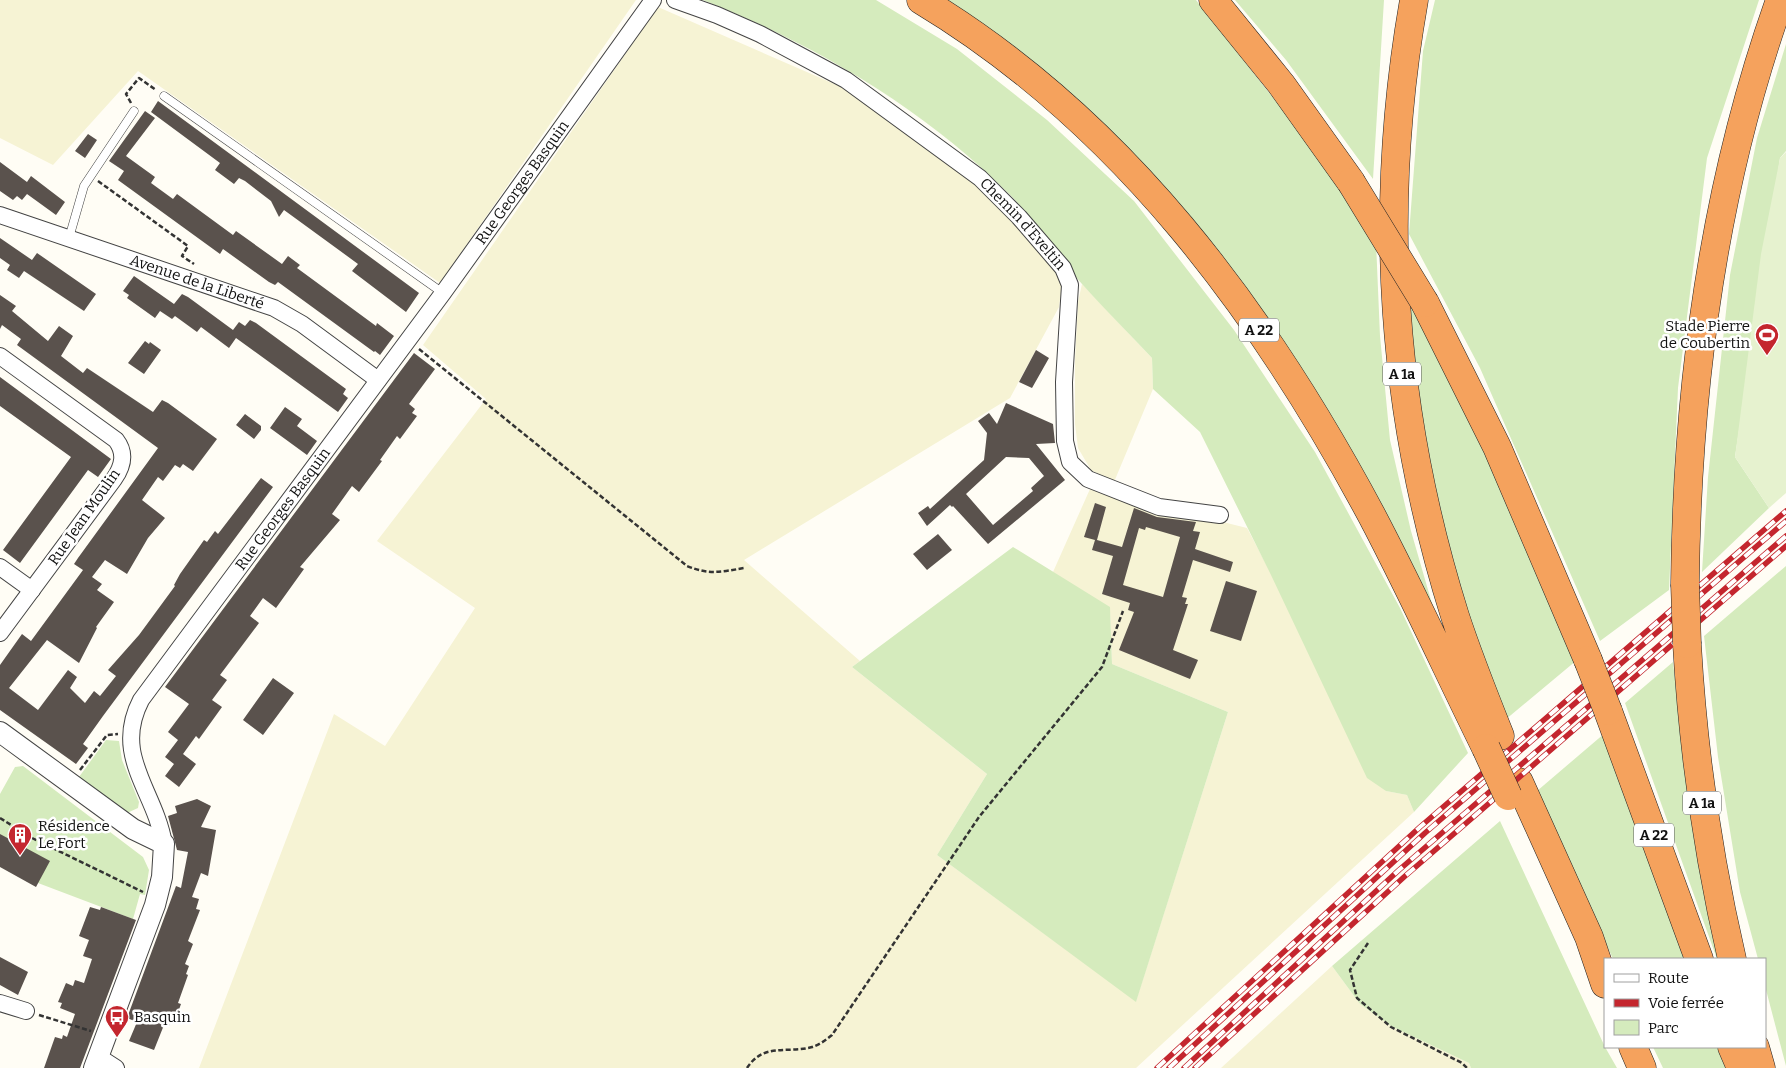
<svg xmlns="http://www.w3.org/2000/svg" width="1786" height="1068" font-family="Bitter,serif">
  <rect width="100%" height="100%" fill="#fffdf5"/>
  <path fill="#f6f3d4" d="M 0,0 L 636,0 L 440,283 L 138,71 L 53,165 L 0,138 Z
    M 658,7 L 839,86 L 995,191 L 1063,277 L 1059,307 L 1010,398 L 744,560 L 860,661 L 852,667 L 987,774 L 937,855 L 1136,1001 L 1228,712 L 1112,664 L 1110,611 L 1053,572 L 1090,489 L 1247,528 L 1386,791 L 1407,795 L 1414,812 L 1136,1068 L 199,1068 L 334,714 L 385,746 L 475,608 L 377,541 L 486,399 L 423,345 Z
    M 1082,284 L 1152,358 L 1153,389 L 1114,482 L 1091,470 L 1078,448 L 1075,424 L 1075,361 L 1078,302 Z
    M 1332,966 L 1360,1004 L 1391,1026 L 1469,1063 L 1471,1068 L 1221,1068 Z"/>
  <path fill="#d5ebbd" d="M 703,0 L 876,0 L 957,49 L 1047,120 L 1134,201 L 1234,330 L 1315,452 L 1400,608 L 1468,753 L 1414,812 L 1407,795 L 1386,791 L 1367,778 L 1271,575 L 1200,432 L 1153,389 L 1152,358 C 1129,333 1104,309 1082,284 C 1056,255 1036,220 1008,193 C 923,108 814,44 703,0 Z
    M 947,0 L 1196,0 L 1319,156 L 1376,242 L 1380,336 L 1390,440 L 1411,531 L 1437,621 L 1328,419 L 1220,254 L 1134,154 L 1036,66 Z
    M 1235,0 L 1384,0 L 1373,179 L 1286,60 Z
    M 1435,0 L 1759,0 L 1707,158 L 1678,388 L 1669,590 L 1600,641 L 1480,368 L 1409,234 L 1423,51 Z
    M 1786,44 L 1786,151 L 1780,158 L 1735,457 L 1769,508 L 1702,572 L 1708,477 L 1730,275 L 1757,138 Z
    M 1405,292 L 1485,449 L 1577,660 L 1505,720 C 1488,672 1470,624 1455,576 C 1427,485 1415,386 1405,292 Z
    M 1013,547 L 1110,607 L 1112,664 L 1228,712 L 1136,1002 L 937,855 L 987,774 L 852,667 Z
    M 1786,566 L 1786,1066 L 1765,986 L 1765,959 L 1758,959 L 1740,892 L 1718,757 L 1704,636 Z
    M 1673,662 L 1687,786 L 1721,959 L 1717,959 L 1625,703 Z
    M 1605,733 L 1686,959 L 1613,959 L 1537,791 Z
    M 106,740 L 119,741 L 122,760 L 139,802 L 138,808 L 127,813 L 79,777 Z
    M 23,766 L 143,857 L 149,870 L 145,895 L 140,894 L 133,919 L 38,883 L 0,834 L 0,794 L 15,767 Z
    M 1500,821 L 1605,1047 L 1617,1068 L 1471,1068 L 1469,1063 L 1391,1026 L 1360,1004 L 1332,966 Z
    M 1653,1047 L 1718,1047 L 1726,1068 L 1663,1068 Z"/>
  <path fill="#e6f2cf" d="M 1786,152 L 1786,493 L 1769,508 L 1735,457 L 1761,254 L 1780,158 Z"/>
  <path fill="#5a524d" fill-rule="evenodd" d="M 158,101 L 419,293 L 406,312 L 352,271 L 358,264 L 343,253 L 284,210 L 279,217 L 271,201 L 245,181 L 239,178 L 234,184 L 215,170 L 220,163 L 151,112 Z
    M 145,111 L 155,118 L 126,156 L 155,177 L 151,183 L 173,199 L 177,194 L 233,235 L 236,231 L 282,264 L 288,256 L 300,265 L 297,268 L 376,326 L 377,323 L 394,336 L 380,355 L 375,351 L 374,352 L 278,282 L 275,285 L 269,282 L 223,249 L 220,254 L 118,180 L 124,171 L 109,161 Z
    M 88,134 L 97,140 L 85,158 L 75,151 Z
    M 0,162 L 27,182 L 31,176 L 65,202 L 56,215 L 27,194 L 22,200 L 17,196 L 13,200 L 0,191 Z
    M 0,238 L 32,260 L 37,253 L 96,294 L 84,311 L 24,271 L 19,278 L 7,270 L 10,265 L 0,258 Z
    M 134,276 L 174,304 L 182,294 L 188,297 L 233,330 L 239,322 L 245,326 L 250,320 L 256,323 L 346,389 L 343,394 L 348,398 L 338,412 L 236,338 L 229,348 L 201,327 L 197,332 L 175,316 L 172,319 L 160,311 L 155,318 L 127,298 L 129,295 L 123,291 Z
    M 0,295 L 16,306 L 12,311 L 48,341 L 59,326 L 73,336 L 61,356 L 83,373 L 87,368 L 153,412 L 162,400 L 168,403 L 217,439 L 193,471 L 183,464 L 180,468 L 175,465 L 163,481 L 158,477 L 142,500 L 165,518 L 148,538 L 127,574 L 105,560 L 92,577 L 102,584 L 97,590 L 114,602 L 96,627 L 97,628 L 79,663 L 47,640 L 9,688 L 38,710 L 68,670 L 77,677 L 70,688 L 85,703 L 94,691 L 100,696 L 116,676 L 108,670 L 139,635 L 175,586 L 174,585 L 180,574 L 204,540 L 207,542 L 215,531 L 218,534 L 261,478 L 273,487 L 103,716 L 83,744 L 88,748 L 76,764 L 0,710 L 0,665 L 22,634 L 31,641 L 83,570 L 74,564 L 78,558 L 158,448 L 17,345 L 21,339 L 2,325 L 0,329 Z
    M 145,341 L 149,344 L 150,342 L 161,350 L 144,374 L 128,363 Z
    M 1036,350 L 1049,358 L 1032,388 L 1019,382 Z
    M 414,353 L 435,369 L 409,404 L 415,409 L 412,413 L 417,416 L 400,439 L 397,436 L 380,460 L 382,461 L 359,492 L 352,486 L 332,514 L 340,520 L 300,567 L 304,569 L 276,608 L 263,598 L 250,616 L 259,623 L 220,675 L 227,680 L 212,700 L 222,707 L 199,739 L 196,736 L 183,754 L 196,764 L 179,787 L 165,776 L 174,764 L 165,757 L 178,740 L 168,732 L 189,704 L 165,687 Z
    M 0,377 L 111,459 L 98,477 L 88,470 L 20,563 L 3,550 L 71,457 L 0,406 Z
    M 1006,403 L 1053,424 L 1055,443 L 1036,444 L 1065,480 L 988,544 L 953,506 L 952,507 L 950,505 L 927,526 L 918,513 L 928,506 L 930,509 L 984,460 L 987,433 L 978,421 L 989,413 L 997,424 ZM 1006,457 L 1029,458 L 1044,476 L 1031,488 L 1033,491 L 993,525 L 966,494 Z
    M 285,407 L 302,419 L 297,426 L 317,441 L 307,455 L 270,428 Z
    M 245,414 L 261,426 L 261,430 L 254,439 L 236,425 Z
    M 1095,503 L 1106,507 L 1097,540 L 1122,547 L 1134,508 L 1157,517 L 1196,522 L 1193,531 L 1200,532 L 1195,549 L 1233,562 L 1230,572 L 1193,560 L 1182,597 L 1187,598 L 1185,604 L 1188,604 L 1173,650 L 1198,660 L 1190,679 L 1119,650 L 1134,612 L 1128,610 L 1130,603 L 1102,594 L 1113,556 L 1092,550 L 1095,540 L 1084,537 ZM 1146,527 L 1180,537 L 1163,597 L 1123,585 L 1139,528 L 1145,530 Z
    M 938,534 L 952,550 L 927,570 L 913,554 Z
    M 1226,581 L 1257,591 L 1241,641 L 1210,631 Z
    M 273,678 L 294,693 L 263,735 L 243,720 Z
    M 197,799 L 211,806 L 201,827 L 216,830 L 208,876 L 201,873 L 192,897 L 199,899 L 196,909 L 200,910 L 188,941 L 193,944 L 185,964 L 189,966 L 186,974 L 188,975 L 178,1003 L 181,1004 L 176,1018 L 173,1017 L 169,1026 L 164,1025 L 154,1050 L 129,1041 L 137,1022 L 127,1018 L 176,886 L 181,888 L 188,852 L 177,850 L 168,816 L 177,813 L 175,806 Z
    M 0,834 L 50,861 L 36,887 L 0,867 Z
    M 90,907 L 100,910 L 101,907 L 136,920 L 80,1068 L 44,1068 L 55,1037 L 62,1039 L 63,1035 L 67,1037 L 75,1014 L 60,1008 L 62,1003 L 58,1002 L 66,983 L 73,986 L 75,980 L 84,983 L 92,959 L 83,956 L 89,940 L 79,936 Z
    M 0,957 L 28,972 L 18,995 L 0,985 Z"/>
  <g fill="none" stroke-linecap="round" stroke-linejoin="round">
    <g stroke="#444" stroke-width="9">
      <path id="service" d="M 164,96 L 443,293
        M 69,238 L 84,186 L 134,111"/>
    </g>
    <g stroke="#444" stroke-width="18">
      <g id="minor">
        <path id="s1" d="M 675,0 L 717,15 L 760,34 L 846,80 L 980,178 L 1019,217 L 1063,268 L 1070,285 L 1064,382 L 1065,441 L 1070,462 L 1088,479 L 1159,507 L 1220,515"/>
        <path id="s2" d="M 0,215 L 274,308 L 302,324 L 378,380"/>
        <path d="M 0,356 L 116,440 C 126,453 123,466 114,479 L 0,633"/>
        <path d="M 0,567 L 32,590"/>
        <path id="s3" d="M 164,844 C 155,790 112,756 141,700 L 443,293 L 653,0"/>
        <path d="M 0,1003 L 26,1011"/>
        <path d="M 99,1057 L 116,1068"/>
      </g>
    </g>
    <g stroke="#444" stroke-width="22">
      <path id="tertiary" d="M 0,732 L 133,829 L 164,844 L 162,877 L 155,905 L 94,1068"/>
    </g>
    <g stroke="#222" stroke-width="29">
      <path id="motorway" d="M 921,0 C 1122,121 1263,312 1372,516 C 1412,592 1448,671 1486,748
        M 1213,0 L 1281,84 L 1351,182
        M 1414,0 C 1377,210 1391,412 1455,616 C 1468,656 1484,696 1500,736
        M 1425,303 L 1497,447 L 1588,660
        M 1685,584 C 1687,386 1713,188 1780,0
        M 1687,644 C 1693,750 1708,856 1732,959
        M 1608,711 L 1699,959
        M 1519,782 L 1589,937 L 1605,984
        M 1633,1047 L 1642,1068
        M 1732,1047 L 1741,1068
        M 1755,1047 L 1761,1068"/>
    </g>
    <path stroke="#333" stroke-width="2.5" stroke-dasharray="5 2.5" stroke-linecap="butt" d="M 131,103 L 126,94 L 139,78 L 156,90
      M 98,181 L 188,246 L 182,256 L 194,264
      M 419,349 L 687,566 C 709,575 721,572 744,568
      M 80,770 L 107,735 L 118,734
      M 0,818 L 32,838 L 143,892
      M 1368,943 L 1350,970 L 1357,998 L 1391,1027 L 1462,1063 L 1467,1068
      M 39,1015 L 91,1031
      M 747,1068 C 764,1042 787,1054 812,1047 C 819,1045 826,1040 832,1035 L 979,817 L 1102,667 L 1123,611"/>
    <use href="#service" stroke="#fff" stroke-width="8"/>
    <use href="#minor" stroke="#fff" stroke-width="16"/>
    <use href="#tertiary" stroke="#fff" stroke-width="20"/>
    <use href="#motorway" stroke="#f5a25d" stroke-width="28"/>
    <g stroke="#c4262e" stroke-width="5.5">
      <path id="rail" d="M 1157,1068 L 1420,827 L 1786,511
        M 1169,1068 L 1425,833 L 1786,521
        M 1184,1068 L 1399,870 L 1786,536
        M 1195,1068 L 1404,877 L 1786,546"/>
    </g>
    <use href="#rail" stroke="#fff" stroke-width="4" stroke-dasharray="11" stroke-linecap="butt"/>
    <g stroke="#222" stroke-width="29" stroke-linecap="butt">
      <path id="motorway-bridge" d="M 1351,182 L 1425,303
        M 1685,584 L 1687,644
        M 1588,660 L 1608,711
        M 1486,748 L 1508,796"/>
    </g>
    <use href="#motorway-bridge" stroke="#f5a25d" stroke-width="28"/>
  </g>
  <defs>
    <g id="stadium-pin" transform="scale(1.25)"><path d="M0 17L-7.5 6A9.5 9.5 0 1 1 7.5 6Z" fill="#c4262e" stroke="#fff"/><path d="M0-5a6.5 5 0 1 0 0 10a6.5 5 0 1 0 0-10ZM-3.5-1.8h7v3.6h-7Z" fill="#fff"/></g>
    <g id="building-pin" transform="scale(1.25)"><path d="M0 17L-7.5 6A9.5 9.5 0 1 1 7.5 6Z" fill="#c4262e" stroke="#fff"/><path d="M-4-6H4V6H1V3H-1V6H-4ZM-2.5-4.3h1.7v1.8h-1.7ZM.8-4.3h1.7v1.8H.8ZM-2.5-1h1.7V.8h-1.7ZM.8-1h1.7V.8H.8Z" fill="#fff"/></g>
    <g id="bus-pin" transform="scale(1.25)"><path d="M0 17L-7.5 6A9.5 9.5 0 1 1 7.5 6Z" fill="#c4262e" stroke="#fff"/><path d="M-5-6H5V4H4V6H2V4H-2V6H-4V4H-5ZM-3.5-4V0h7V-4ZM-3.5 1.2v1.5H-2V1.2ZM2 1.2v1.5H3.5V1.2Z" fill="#fff"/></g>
  </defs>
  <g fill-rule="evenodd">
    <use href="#stadium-pin" x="1767" y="335"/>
    <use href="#building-pin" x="20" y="835"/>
    <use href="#bus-pin" x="117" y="1017"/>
  </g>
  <g text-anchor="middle" stroke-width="5" stroke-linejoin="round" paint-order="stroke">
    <g fill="#fff" stroke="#585858" stroke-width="1">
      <rect x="1239" y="318.5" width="40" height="23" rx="4"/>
      <rect x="1383" y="362.5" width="38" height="23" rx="4"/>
      <rect x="1683" y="791.5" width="38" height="23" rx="4"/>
      <rect x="1634" y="823.5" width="40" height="23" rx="4"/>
    </g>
    <g font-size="14" font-weight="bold" fill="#111">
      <text x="1259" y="335">A 22</text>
      <text x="1402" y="379">A 1a</text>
      <text x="1702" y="808">A 1a</text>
      <text x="1654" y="840">A 22</text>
    </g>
    <g font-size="15" fill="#111" stroke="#fff">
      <text dy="5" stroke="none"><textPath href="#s3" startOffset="794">Rue Georges Basquin</textPath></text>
      <text dy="5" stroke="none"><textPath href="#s1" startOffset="418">Chemin d'Eveltin</textPath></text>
      <text dy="5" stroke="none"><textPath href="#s2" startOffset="208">Avenue de la Liberté</textPath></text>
      <text dy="5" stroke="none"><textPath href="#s3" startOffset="389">Rue Georges Basquin</textPath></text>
      <text transform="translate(84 517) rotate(-55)" y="5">Rue Jean Moulin</text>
    </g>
    <g font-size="15" fill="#111" stroke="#fff" text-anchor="start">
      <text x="1750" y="331" text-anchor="end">Stade Pierre<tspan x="1750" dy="17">de Coubertin</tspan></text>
      <text x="38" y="831">Résidence<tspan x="38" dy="17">Le Fort</tspan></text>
      <text x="134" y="1022">Basquin</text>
    </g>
  </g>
  <rect x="1604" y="958" width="162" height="90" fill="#ffffff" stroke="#a0a0a0"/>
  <rect x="1614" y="974" width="25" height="8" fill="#ffffff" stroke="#a0a0a0"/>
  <text x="1648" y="983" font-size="15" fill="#111111">Route</text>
  <rect x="1614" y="999" width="25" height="8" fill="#c4262e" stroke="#a0a0a0"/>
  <text x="1648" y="1008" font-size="15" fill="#111111">Voie ferrée</text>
  <rect x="1614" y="1020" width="25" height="15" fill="#d5ebbd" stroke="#a0a0a0"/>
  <text x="1648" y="1033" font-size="15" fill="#111111">Parc</text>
</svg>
